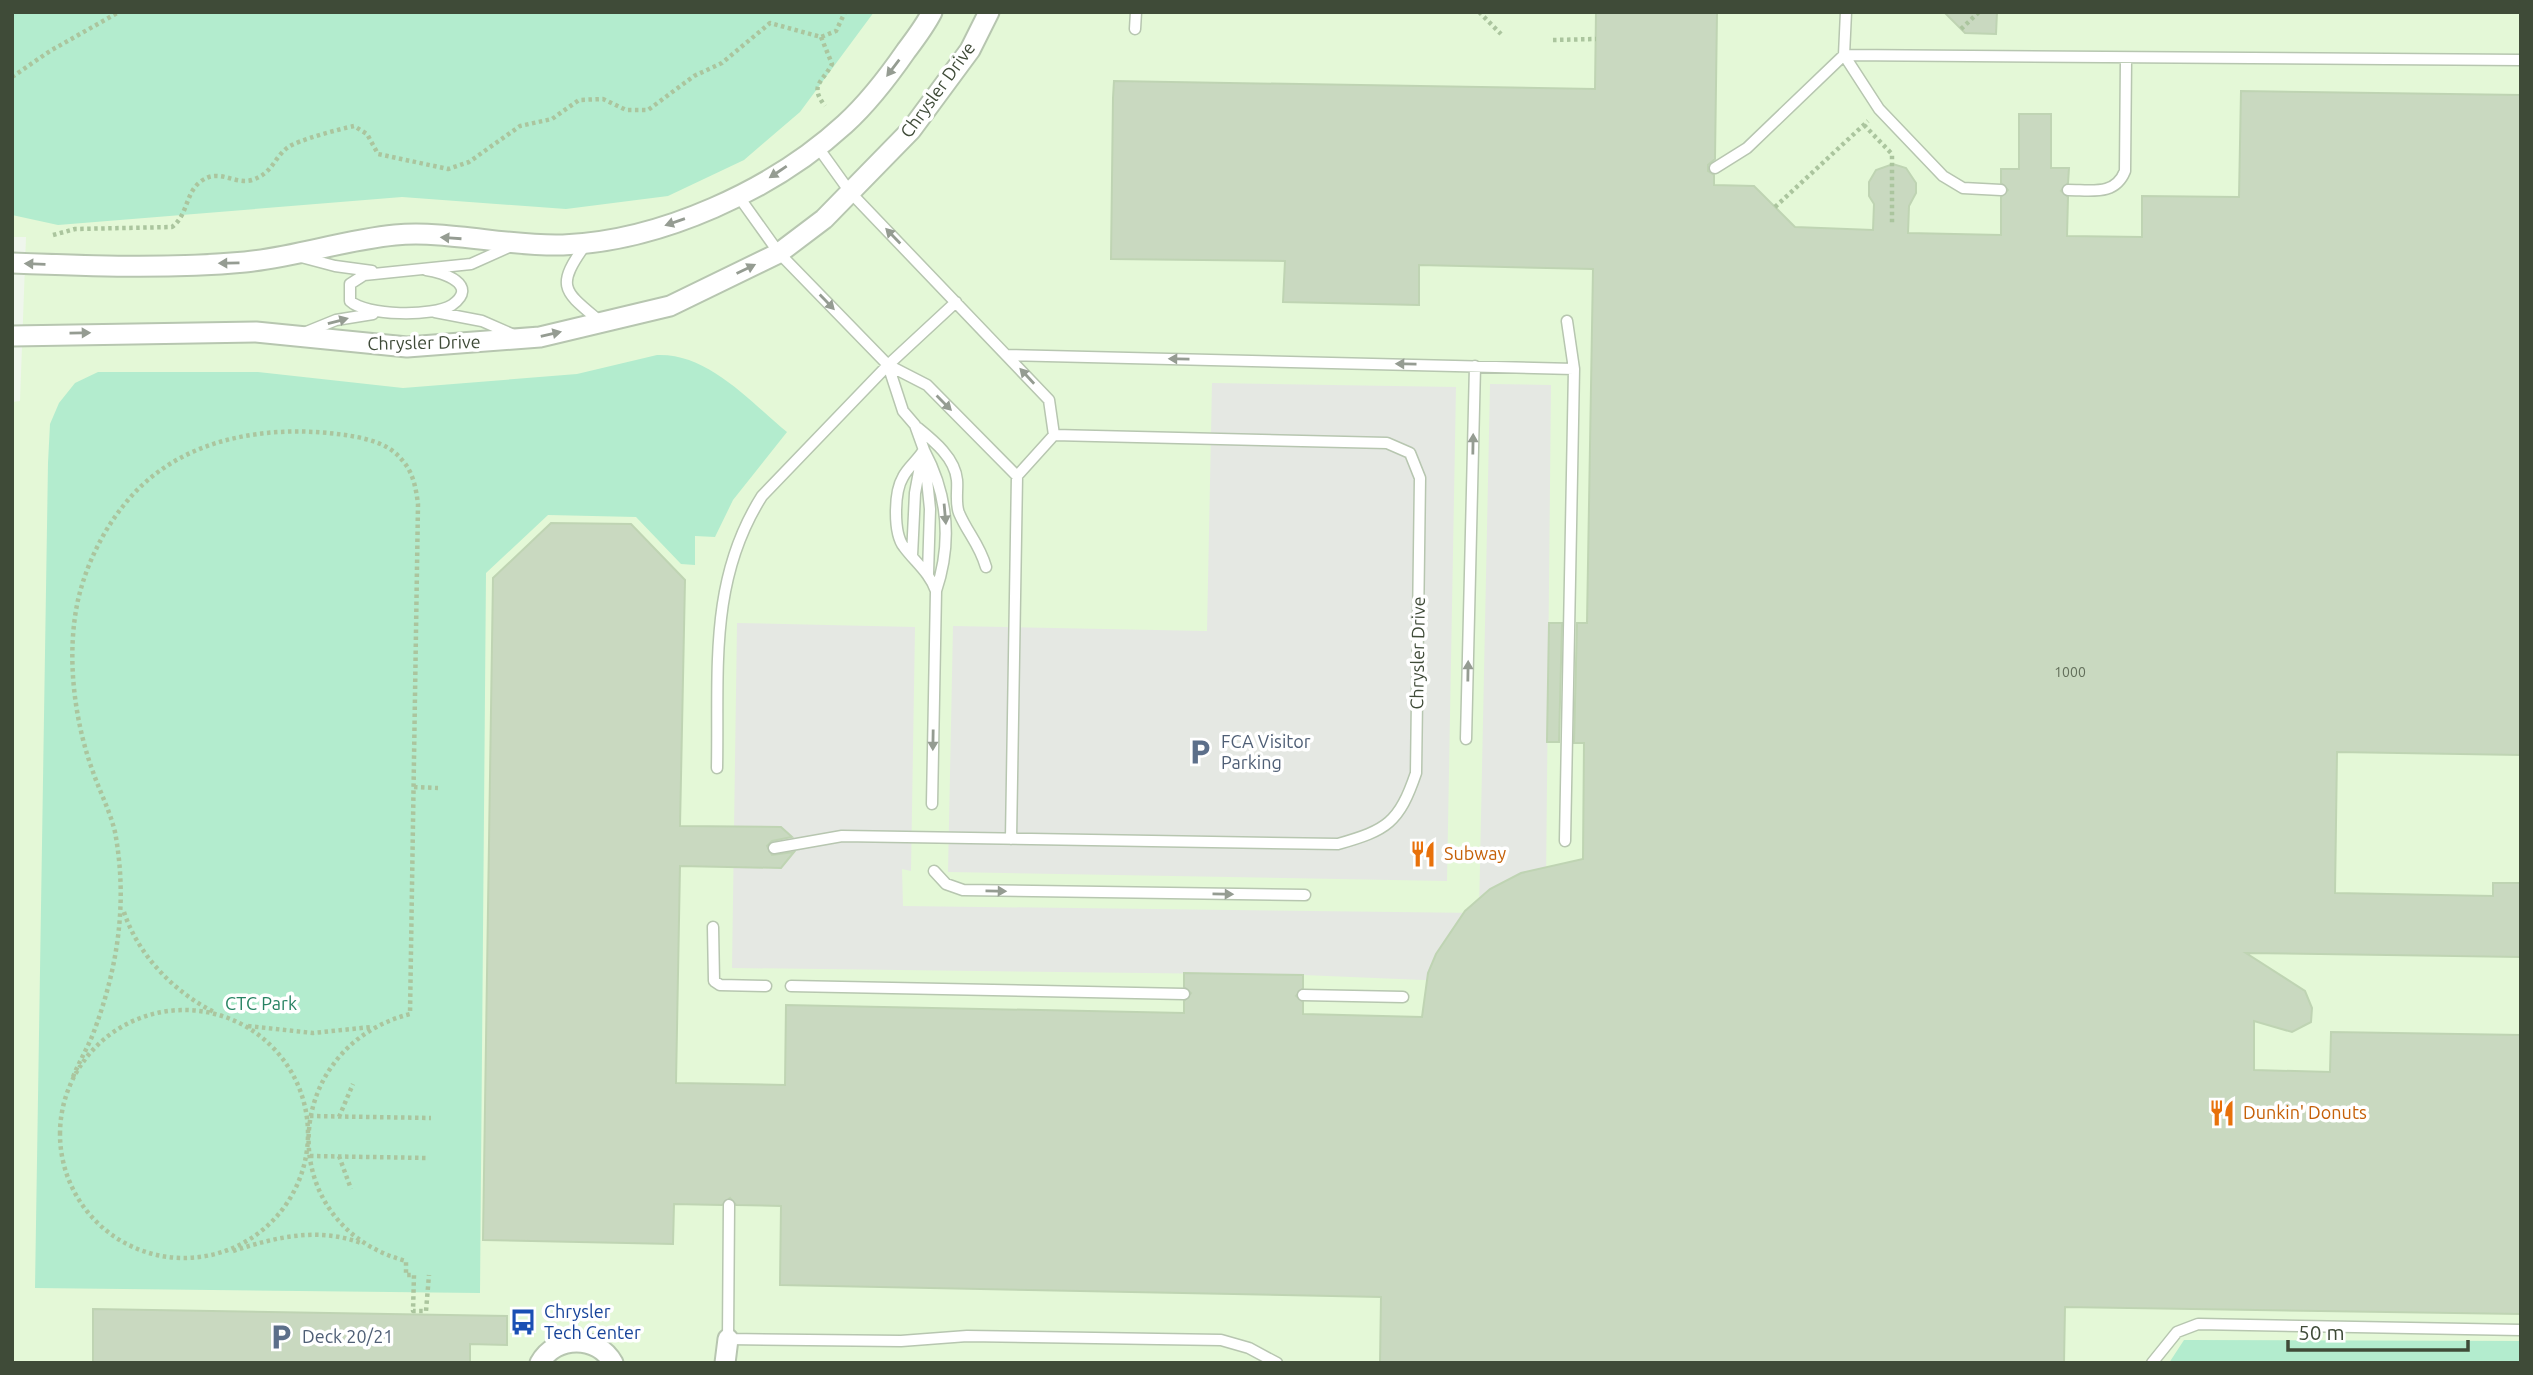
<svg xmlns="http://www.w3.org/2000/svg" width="2533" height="1375" font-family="Ubuntu,sans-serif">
  <rect width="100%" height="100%" fill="#eff6ec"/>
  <path fill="#e4f8d7" d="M 12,12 L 2521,12 L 2521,1363 L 12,1363 L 12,402 L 20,401 L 26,237 L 12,237 Z"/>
  <path fill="#b3ecce" d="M 12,12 L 874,12 L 800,112 L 744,160 L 668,196 L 566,209 L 402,197 L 58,225 L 12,215 Z
    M 657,355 C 709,353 750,402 787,432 L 733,500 L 715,537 L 695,536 L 695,565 L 681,564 L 636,517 L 548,515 L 486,573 L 480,1293 L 35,1288 L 48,463 L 50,424 L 59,403 L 75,383 L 98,372 L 258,372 L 403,388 L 577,374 Z
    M 2184,1340 L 2521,1341 L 2521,1363 L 2169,1363 Z"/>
  <path fill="#e5e8e3" d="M 1212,383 L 1456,387 L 1447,881 L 948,872 L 953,626 L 1207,631 Z
    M 1490,384 L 1551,385 L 1545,985 L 1303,975 L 732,968 L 737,623 L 915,627 L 911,871 L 902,869 L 903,906 L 1479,913 Z"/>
  <path fill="#c9d9c0" stroke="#bfd4b3" stroke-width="2" d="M 1596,12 L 1717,12 L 1715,159 L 1708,165 L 1708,171 L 1714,175 L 1714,185 L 1754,186 L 1795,227 L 1873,230 L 1874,204 L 1869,196 L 1869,182 L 1876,170 L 1893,164 L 1906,168 L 1916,183 L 1916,193 L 1909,206 L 1908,233 L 2001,235 L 2001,197 L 2008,190 L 2001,183 L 2001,169 L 2019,169 L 2019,114 L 2051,114 L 2051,168 L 2069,168 L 2068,183 L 2061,191 L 2068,197 L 2067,236 L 2142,237 L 2142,196 L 2239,197 L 2241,91 L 2521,95 L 2521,755 L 2337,752 L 2335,893 L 2493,896 L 2493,883 L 2521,883 L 2521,957 L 2246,953 L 2305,991 L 2312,1008 L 2311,1022 L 2292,1032 L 2254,1021 L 2254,1070 L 2330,1072 L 2331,1032 L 2521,1035 L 2521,1314 L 2065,1307 L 2064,1363 L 1380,1363 L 1381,1297 L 780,1285 L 781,1206 L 736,1205 L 730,1198 L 722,1205 L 674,1204 L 673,1244 L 483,1240 L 493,578 L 551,523 L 631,524 L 685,580 L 680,826 L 781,827 L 792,837 L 772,841 L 767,846 L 772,855 L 794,852 L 781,868 L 680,866 L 676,1083 L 785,1085 L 786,1005 L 1184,1013 L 1184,1001 L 1191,993 L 1184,987 L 1184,973 L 1303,975 L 1303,988 L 1296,996 L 1303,1002 L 1303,1014 L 1422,1017 L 1428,973 L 1436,954 L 1465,911 L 1490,889 L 1521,873 L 1583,859 L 1584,743 L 1574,743 L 1577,623 L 1587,623 L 1593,269 L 1419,265 L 1419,305 L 1283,302 L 1285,261 L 1111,259 L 1113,98 L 1114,81 L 1595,89 Z
    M 1944,12 L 1997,12 L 1996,34 L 1965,33 Z
    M 1549,623 L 1562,623 L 1559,742 L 1547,742 Z
    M 93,1309 L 507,1316 L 507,1345 L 470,1344 L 470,1363 L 93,1363 Z"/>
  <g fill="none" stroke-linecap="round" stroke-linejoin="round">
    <g stroke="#b7c6b0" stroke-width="13">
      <path id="service" d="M 1135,29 L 1136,12
        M 1844,55 L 2521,60
        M 1844,55 L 1879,109 L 1943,176 L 1963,188 L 2001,190
        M 817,146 L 850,192 L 1049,400 L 1054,435
        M 1715,168 L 1747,148 L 1844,55 L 1846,12
        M 2068,190 C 2092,190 2115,196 2125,171 L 2126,59
        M 739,197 L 779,253 L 888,365 L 927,385 L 1017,476
        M 586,244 C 554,288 564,291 602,323
        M 301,257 L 335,266 L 372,271
        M 426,270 C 443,272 480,285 452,305 C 433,317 366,316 350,301 L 350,284 L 364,275 L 471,264 L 509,247
        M 435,312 L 482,321 L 514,335
        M 304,333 L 336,320 L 373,314
        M 1007,355 L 1574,369
        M 888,365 L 903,411 L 915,425 L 924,450 L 930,509 L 928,574
        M 918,428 C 934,441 955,458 957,480 C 958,490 955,503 959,513 C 968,534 979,543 986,567
        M 924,450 C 948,495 952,543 936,591 L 932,804
        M 923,451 C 918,460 908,467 903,477 C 894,492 893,533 904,547 C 915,562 930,573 936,591
        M 912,556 L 915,493 L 921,461
        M 1466,739 L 1475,366
        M 717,768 C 719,671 708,581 762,496 L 888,365 L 956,302
        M 1565,841 L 1574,369 L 1567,321
        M 774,848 L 842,836 L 1338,844 C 1387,830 1399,823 1416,773 L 1420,478 L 1410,453 L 1387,443 L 1054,435 L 1017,476 L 1011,839
        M 934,871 L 946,884 L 963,890 L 1305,895
        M 713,927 L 714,981 L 720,985 L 766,986
        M 791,986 L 1184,994
        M 1303,995 L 1403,997
        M 729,1205 L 728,1339 L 901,1341 L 967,1336 L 1221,1340 L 1249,1348 L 1277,1363
        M 2152,1363 L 2177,1332 L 2198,1324 L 2521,1330"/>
    </g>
    <g stroke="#b7c6b0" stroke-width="23">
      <path id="minor" d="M 12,263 C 88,266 169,269 245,262 C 296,257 344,240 395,235 C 448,230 509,247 563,245 C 661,241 773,190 845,124 C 868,103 888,77 906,51 C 915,39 925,26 932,12
        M 12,336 L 256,332 L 407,347 L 540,337 L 670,306 L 779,253 L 824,219 L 911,130 L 970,50 L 989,12
        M 540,1363 C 555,1335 598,1335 613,1363
        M 725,1363 L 728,1339"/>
    </g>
    <path stroke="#abc59e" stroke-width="4.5" stroke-dasharray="3.5 3.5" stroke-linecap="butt" d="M 1479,12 L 1501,34
      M 1961,29 L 1979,12
      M 821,37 L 832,64 C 822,83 809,85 825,106
      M 1553,40 L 1596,39
      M 12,77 L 50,51 L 119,12
      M 1864,125 L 1892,154 L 1892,224
      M 1775,207 L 1868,121
      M 53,235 L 75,229 L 172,227 C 188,215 185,194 200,182 C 219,167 233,185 252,180 C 273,173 273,159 287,148 C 297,140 340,129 354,126 L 367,134 L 378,154 L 448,169 L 469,162 L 520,126 L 552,119 L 579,100 L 603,99 L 626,110 L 648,110 L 694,76 L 722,63 L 770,23 L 821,37 L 836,31 L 845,12
      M 414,787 L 438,788
      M 124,912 C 138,955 174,992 214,1012
      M60 1134a124 124 0 1 1 248 0a124 124 0 1 1-248 0Z
      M 248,1026 L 313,1033 L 371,1027
      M 73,1077 C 79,1062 87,1049 93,1034 C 118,968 128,902 115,832 C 110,811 100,792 93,772 C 74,720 66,655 78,600 C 89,552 118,501 158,472 C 211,433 282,426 345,435 C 365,438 389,443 402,460 C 413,472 416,488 418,504 L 410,1014 C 278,1048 273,1226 406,1261 L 406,1275 L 414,1275 L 413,1311 L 426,1311 L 429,1275
      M 310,1116 L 431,1118
      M 339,1117 L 353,1084
      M 310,1156 L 429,1158
      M 339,1156 L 351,1189
      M 233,1251 C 276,1237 318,1227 361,1243"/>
    <use href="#service" stroke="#fff" stroke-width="10"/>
    <use href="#minor" stroke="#fff" stroke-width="19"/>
  </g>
  <defs><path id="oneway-solid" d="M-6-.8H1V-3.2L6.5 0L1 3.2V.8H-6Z" transform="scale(1.75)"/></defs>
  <g fill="#959c92">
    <use href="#oneway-solid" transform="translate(893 68) rotate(127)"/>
    <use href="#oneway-solid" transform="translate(778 172) rotate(146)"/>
    <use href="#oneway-solid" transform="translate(675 222) rotate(161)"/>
    <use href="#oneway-solid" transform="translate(893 236) rotate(-134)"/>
    <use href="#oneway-solid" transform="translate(451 238) rotate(-176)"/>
    <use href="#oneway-solid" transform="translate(229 263) rotate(179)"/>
    <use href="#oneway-solid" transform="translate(35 264) rotate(-178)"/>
    <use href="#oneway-solid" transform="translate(746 269) rotate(-26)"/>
    <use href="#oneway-solid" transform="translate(827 302) rotate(46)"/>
    <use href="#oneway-solid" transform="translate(338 321) rotate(-15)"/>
    <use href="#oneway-solid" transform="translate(80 333) rotate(-1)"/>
    <use href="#oneway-solid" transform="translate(551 334) rotate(-13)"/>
    <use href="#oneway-solid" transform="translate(1179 359) rotate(-179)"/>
    <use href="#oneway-solid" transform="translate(1406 364) rotate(-179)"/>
    <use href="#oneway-solid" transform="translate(1027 376) rotate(-133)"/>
    <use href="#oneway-solid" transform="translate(944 403) rotate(45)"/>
    <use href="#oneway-solid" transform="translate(1473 444) rotate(-89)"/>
    <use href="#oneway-solid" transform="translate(945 514) rotate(85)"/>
    <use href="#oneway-solid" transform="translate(1468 671) rotate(-89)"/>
    <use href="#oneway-solid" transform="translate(933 740) rotate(91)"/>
    <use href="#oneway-solid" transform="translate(996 891) rotate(1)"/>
    <use href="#oneway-solid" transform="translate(1223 894) rotate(1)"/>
  </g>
  <defs>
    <g id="parking-bare" transform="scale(2.1)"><path d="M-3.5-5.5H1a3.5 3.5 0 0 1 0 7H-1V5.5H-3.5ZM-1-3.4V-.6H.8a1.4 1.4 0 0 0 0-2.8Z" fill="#5c6f8a" stroke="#fff" stroke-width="2.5" paint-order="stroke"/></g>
    <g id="restaurant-bare" transform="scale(2.1)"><path d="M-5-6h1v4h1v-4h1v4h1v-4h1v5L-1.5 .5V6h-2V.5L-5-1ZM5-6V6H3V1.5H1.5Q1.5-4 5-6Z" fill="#e8710a" stroke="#fff" stroke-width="2.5" paint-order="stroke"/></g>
    <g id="bus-bare" transform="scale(2.1)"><path d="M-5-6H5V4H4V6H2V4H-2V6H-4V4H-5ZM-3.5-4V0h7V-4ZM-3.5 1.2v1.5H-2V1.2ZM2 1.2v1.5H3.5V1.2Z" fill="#1a4fb4" stroke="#fff" stroke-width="2.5" paint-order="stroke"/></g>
  </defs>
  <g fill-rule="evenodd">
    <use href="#parking-bare" x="1200" y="752"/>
    <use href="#restaurant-bare" x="1423" y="854"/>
    <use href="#restaurant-bare" x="2222" y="1113"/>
    <use href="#bus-bare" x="523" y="1322"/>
    <use href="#parking-bare" x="281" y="1337"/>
  </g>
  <g text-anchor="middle" stroke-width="7" stroke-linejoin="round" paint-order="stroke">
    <g font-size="14" fill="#626e5a">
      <text x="2070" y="677">1000</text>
    </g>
    <g font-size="18" fill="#3f4b38" stroke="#fff">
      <text transform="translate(938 90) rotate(-54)" y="6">Chrysler Drive</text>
      <text transform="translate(424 343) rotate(-1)" y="6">Chrysler Drive</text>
      <text transform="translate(1418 653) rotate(-89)" y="6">Chrysler Drive</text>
    </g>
    <g font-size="18" fill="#4e5e75" stroke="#fff" text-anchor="start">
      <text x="1221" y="748">FCA Visitor<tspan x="1221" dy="21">Parking</tspan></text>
      <text x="302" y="1343">Deck 20/21</text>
    </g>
    <g font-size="18" fill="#c56008" stroke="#fff" text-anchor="start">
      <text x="1444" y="860">Subway</text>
      <text x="2243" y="1119">Dunkin' Donuts</text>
    </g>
    <g font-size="18" fill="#278262" stroke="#fff">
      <text x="261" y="1010">CTC Park</text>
    </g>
    <g font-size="18" fill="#164399" stroke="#fff" text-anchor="start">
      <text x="544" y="1318">Chrysler<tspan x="544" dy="21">Tech Center</tspan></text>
    </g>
  </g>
  <rect width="2533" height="1375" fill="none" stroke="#3f4b38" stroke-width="28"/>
  <path d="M2288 1340v10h180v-10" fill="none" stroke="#3f4b38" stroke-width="3.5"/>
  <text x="2298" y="1340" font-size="21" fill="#3f4b38" stroke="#ffffff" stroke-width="5" paint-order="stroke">50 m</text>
</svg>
